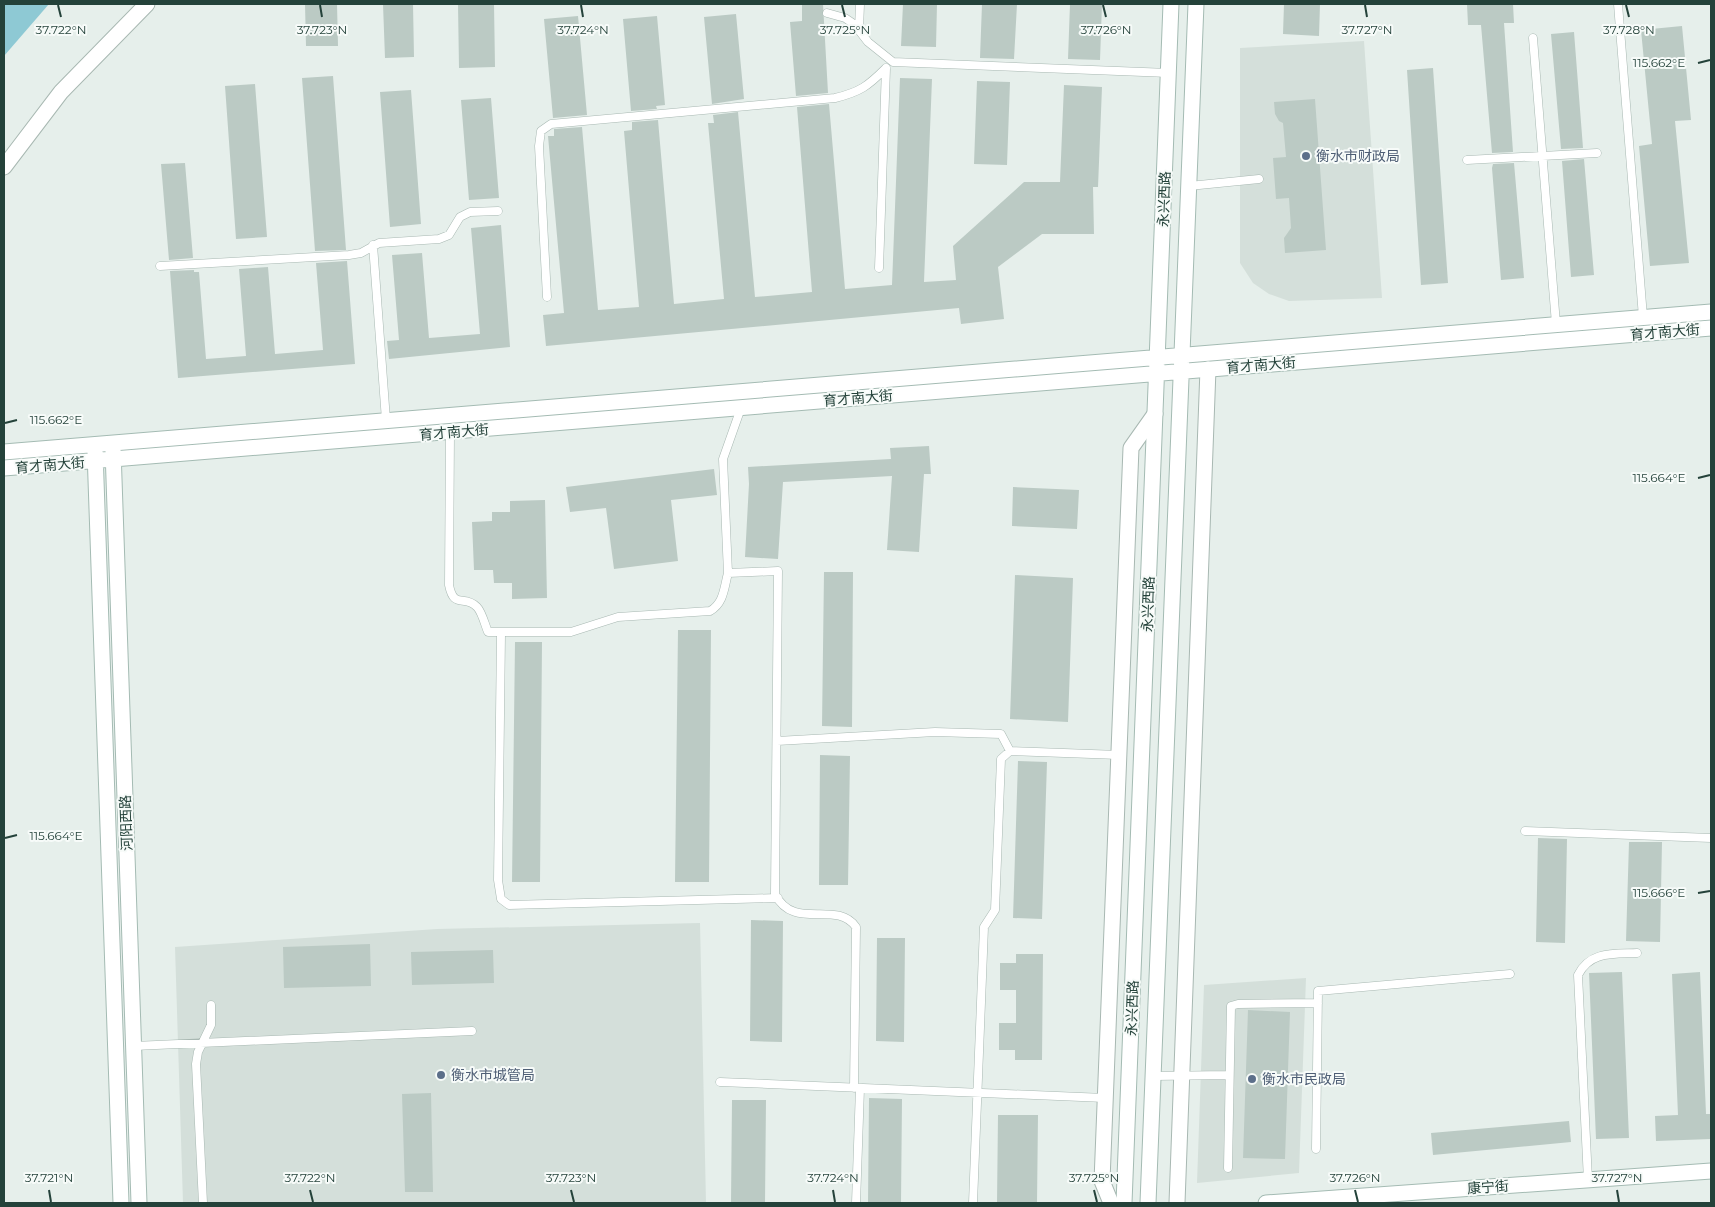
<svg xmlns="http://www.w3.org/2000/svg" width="1715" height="1207" font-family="Montserrat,'Noto Sans SC',sans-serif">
  <rect width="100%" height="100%" fill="#e6efeb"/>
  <path fill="#d4dfda" d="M 1364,41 L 1382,298 L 1289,301 L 1269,294 L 1253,283 L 1240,263 L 1240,48 Z
    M 700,923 L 706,1203 L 183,1203 L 175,947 L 437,929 Z
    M 1306,978 L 1299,1173 L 1197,1183 L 1204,985 Z"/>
  <path fill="#8ec9d4" d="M 4,4 L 49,4 L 4,56 Z"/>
  <path fill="#bbcac4" d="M 305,4 L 337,4 L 338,46 L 306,46 Z
    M 383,4 L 413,4 L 414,57 L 385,58 Z
    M 458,4 L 494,4 L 495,67 L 459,68 Z
    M 802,4 L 823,4 L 828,93 L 796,96 L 790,22 L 802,21 Z
    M 903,4 L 937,4 L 936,47 L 901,46 Z
    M 982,4 L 1017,4 L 1014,59 L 980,58 Z
    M 1070,4 L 1102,4 L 1100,60 L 1068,59 Z
    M 1284,4 L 1320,4 L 1319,36 L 1283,34 Z
    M 1467,4 L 1513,4 L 1514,23 L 1504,23 L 1513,152 L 1492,153 L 1481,25 L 1468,25 Z
    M 736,14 L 744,99 L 712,104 L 704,17 Z
    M 578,16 L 587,115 L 553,118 L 544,19 Z
    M 657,16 L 665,105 L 656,106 L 657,109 L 631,111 L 623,19 Z
    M 1682,26 L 1691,120 L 1675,121 L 1689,263 L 1650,266 L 1639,146 L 1652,144 L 1641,30 Z
    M 1574,32 L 1583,148 L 1561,149 L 1551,34 Z
    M 1433,68 L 1448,283 L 1421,285 L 1407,70 Z
    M 333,76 L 346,250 L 315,251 L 302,78 Z
    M 900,78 L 932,79 L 924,282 L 956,280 L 953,246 L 1024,182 L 1060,182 L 1064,85 L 1102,87 L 1098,187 L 1093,187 L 1094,234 L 1042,234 L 998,267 L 1004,319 L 961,324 L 959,308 L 546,346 L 543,315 L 564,313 L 548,136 L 554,136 L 554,129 L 582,127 L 598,310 L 639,307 L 624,131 L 632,130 L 632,122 L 658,120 L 674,304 L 724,299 L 708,123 L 714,123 L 713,115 L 738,112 L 755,297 L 812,292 L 797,107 L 829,104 L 845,289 L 892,285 Z
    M 977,81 L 1010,82 L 1007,165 L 974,164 Z
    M 255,84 L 267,237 L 236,239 L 225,86 Z
    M 411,90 L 421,224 L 390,227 L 380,92 Z
    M 491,98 L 499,198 L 469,200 L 461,100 Z
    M 1315,99 L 1326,250 L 1285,253 L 1284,238 L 1291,228 L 1289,198 L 1276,199 L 1273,158 L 1286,157 L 1283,123 L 1279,121 L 1275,114 L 1274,102 Z
    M 1584,159 L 1594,275 L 1571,277 L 1562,161 Z
    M 185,163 L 193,258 L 169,260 L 161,164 Z
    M 1514,163 L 1524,278 L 1501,280 L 1492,168 L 1493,164 Z
    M 501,225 L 510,347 L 389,359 L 387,341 L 399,340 L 392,255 L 422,253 L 429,338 L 480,334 L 471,228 Z
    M 347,261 L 355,364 L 178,378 L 170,271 L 194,270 L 194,272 L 199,272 L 206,359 L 246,356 L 239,269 L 268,267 L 275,354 L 323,350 L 316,263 Z
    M 929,446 L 931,474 L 924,474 L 919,552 L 887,550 L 892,476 L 783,482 L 778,559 L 745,557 L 749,484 L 748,467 L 891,459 L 890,448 Z
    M 714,469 L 717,495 L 671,500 L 678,561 L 614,569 L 606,508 L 570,512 L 566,487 Z
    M 1013,487 L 1079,490 L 1077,529 L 1012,526 Z
    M 545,500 L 547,598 L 512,599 L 512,583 L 494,583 L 493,570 L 474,570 L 472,522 L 492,521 L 492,512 L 510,512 L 510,501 Z
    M 824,572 L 853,572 L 852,727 L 822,726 Z
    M 1015,575 L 1073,578 L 1068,722 L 1010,719 Z
    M 678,630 L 711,630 L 709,882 L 675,882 Z
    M 515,642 L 542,642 L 540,882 L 512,882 Z
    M 820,755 L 850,756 L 848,885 L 819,885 Z
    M 1018,761 L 1047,762 L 1042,919 L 1013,918 Z
    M 1538,838 L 1567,839 L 1565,943 L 1536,942 Z
    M 1629,842 L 1662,842 L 1660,942 L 1626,941 Z
    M 751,920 L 783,921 L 782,1042 L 750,1041 Z
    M 877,938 L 905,938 L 904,1042 L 876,1041 Z
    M 370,944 L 371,986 L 284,988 L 283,947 Z
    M 493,950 L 494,983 L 412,985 L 411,952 Z
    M 1016,954 L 1043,954 L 1042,1060 L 1015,1060 L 1015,1050 L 999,1050 L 999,1023 L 1016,1023 L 1016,990 L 1000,990 L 1000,963 L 1016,963 Z
    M 1622,972 L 1629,1138 L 1596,1139 L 1589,973 Z
    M 1700,972 L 1706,1114 L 1711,1114 L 1711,1139 L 1656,1141 L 1655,1116 L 1678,1115 L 1672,974 Z
    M 1248,1010 L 1290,1012 L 1285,1159 L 1243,1158 Z
    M 431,1093 L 433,1192 L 405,1192 L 402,1094 Z
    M 869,1098 L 902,1099 L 901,1203 L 868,1203 Z
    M 732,1100 L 766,1100 L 765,1203 L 731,1203 Z
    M 998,1115 L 1038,1115 L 1037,1203 L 997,1203 Z
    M 1569,1121 L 1571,1142 L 1433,1155 L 1431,1133 Z"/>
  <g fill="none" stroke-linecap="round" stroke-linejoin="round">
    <g stroke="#a8b8b2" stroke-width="9">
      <path id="lane" d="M 1618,4 L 1643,317
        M 827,13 L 845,18 L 854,24 L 868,42 L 893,62 L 1169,73
        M 859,29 L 860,4
        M 1533,38 L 1556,324
        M 1467,160 L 1597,153
        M 1189,186 L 1259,179
        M 373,245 L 386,420
        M 160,266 L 349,255 L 361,253 L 379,243 L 439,239 L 449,235 L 460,217 L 470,212 L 498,211
        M 879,268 L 886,68
        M 547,297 L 539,146 L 541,131 L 551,124 L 835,98 C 860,92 868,86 886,68
        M 741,408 L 723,459 L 728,573 L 778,571 L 775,894 C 794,932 836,899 856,927 L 854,1088
        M 450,432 L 449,585 C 454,610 464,594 477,607 C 482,612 485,625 488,632 L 571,632 L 618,617 L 710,611 C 724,603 724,588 728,573
        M 501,634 L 498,880 L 501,899 L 509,905 L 778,898
        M 777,741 L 935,732 L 1001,734 L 1010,751 L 1119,755
        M 1525,831 L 1711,838
        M 134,1046 L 472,1031
        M 1153,1076 L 1229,1075
        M 720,1082 L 1105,1098
        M 1316,1149 L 1318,991 L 1510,974
        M 1228,1168 L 1231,1006 L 1238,1004 L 1318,1003
        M 1588,1180 L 1578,975 C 1590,951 1613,954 1637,953
        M 203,1203 L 196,1064 L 198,1052 L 211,1025 L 211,1005
        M 856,1203 L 860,1088
        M 973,1203 L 984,927 L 995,910 L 1001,759 L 1010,751"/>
    </g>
    <g stroke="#a8b8b2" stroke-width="17">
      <path id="street" d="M 4,167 L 61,92 L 147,4
        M 1111,1203 L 1102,1181 L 1131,448 L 1155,414
        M 1177,1203 L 1208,369"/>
    </g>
    <g stroke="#a4bbb3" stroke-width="17">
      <path id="secondary" d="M 113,450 L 139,1203
        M 95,451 L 121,1203
        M 4,452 L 1711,312
        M 4,468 L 1711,328
        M 1124,1203 L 1171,4
        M 1148,1203 L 1196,4
        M 1266,1203 L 1711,1171"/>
    </g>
    <use href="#lane" stroke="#fff" stroke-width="8"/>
    <use href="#street" stroke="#fff" stroke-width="15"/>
    <use href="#secondary" stroke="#fff" stroke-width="15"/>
  </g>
  <path fill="none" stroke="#24423a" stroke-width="2" d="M 58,5 L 61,17M 320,5 L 322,17M 581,5 L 583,17M 842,5 L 845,17M 1103,5 L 1106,17M 1365,5 L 1367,17M 1626,5 L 1629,17M 1698,63 L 1710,60M 5,423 L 17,420M 1698,478 L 1710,475M 5,838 L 17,835M 1698,893 L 1710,891M 49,1190 L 51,1202M 310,1190 L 313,1202M 571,1190 L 574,1202M 833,1190 L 835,1202M 1094,1190 L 1097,1202M 1355,1190 L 1358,1202M 1617,1190 L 1619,1202"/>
  <g fill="#5c6f8a" stroke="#f7fbf9" stroke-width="2">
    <circle cx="1306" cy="156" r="5"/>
    <circle cx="441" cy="1075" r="5"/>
    <circle cx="1252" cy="1079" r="5"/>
  </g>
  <g text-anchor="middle" stroke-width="4" stroke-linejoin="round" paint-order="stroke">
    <g font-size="14" fill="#4e5e75" stroke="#f7fbf9" text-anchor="start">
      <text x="1316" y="161">衡水市财政局</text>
      <text x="451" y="1080">衡水市城管局</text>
      <text x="1262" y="1084">衡水市民政局</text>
    </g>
    <g font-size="14" fill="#24423a" stroke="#f7fbf9">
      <text transform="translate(1164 199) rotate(-88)" y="5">永兴西路</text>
      <text transform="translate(1665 332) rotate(-5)" y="5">育才南大街</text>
      <text transform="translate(1261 365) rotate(-5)" y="5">育才南大街</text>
      <text transform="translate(858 398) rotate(-5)" y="5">育才南大街</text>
      <text transform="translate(454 432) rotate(-5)" y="5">育才南大街</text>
      <text transform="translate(50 465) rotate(-5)" y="5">育才南大街</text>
      <text transform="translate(1148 604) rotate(-88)" y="5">永兴西路</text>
      <text transform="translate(126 823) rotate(-92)" y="5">河阳西路</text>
      <text transform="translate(1132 1008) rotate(-88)" y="5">永兴西路</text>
      <text transform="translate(1488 1187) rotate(-4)" y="5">康宁街</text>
    </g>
  </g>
  <g font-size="12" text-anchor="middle" fill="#24423a" stroke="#f7fbf9" stroke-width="4" stroke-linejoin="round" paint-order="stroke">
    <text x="61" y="34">37.722°N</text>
    <text x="322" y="34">37.723°N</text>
    <text x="583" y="34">37.724°N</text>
    <text x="845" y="34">37.725°N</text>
    <text x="1106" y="34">37.726°N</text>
    <text x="1367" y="34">37.727°N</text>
    <text x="1629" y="34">37.728°N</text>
    <text x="1659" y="67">115.662°E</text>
    <text x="56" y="424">115.662°E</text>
    <text x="1659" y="482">115.664°E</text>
    <text x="56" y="840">115.664°E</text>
    <text x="1659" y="897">115.666°E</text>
    <text x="49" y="1182">37.721°N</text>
    <text x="310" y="1182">37.722°N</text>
    <text x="571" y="1182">37.723°N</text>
    <text x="833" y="1182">37.724°N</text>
    <text x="1094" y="1182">37.725°N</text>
    <text x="1355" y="1182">37.726°N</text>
    <text x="1617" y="1182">37.727°N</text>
  </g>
  <rect width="1715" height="1207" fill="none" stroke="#24423a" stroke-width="10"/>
</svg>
